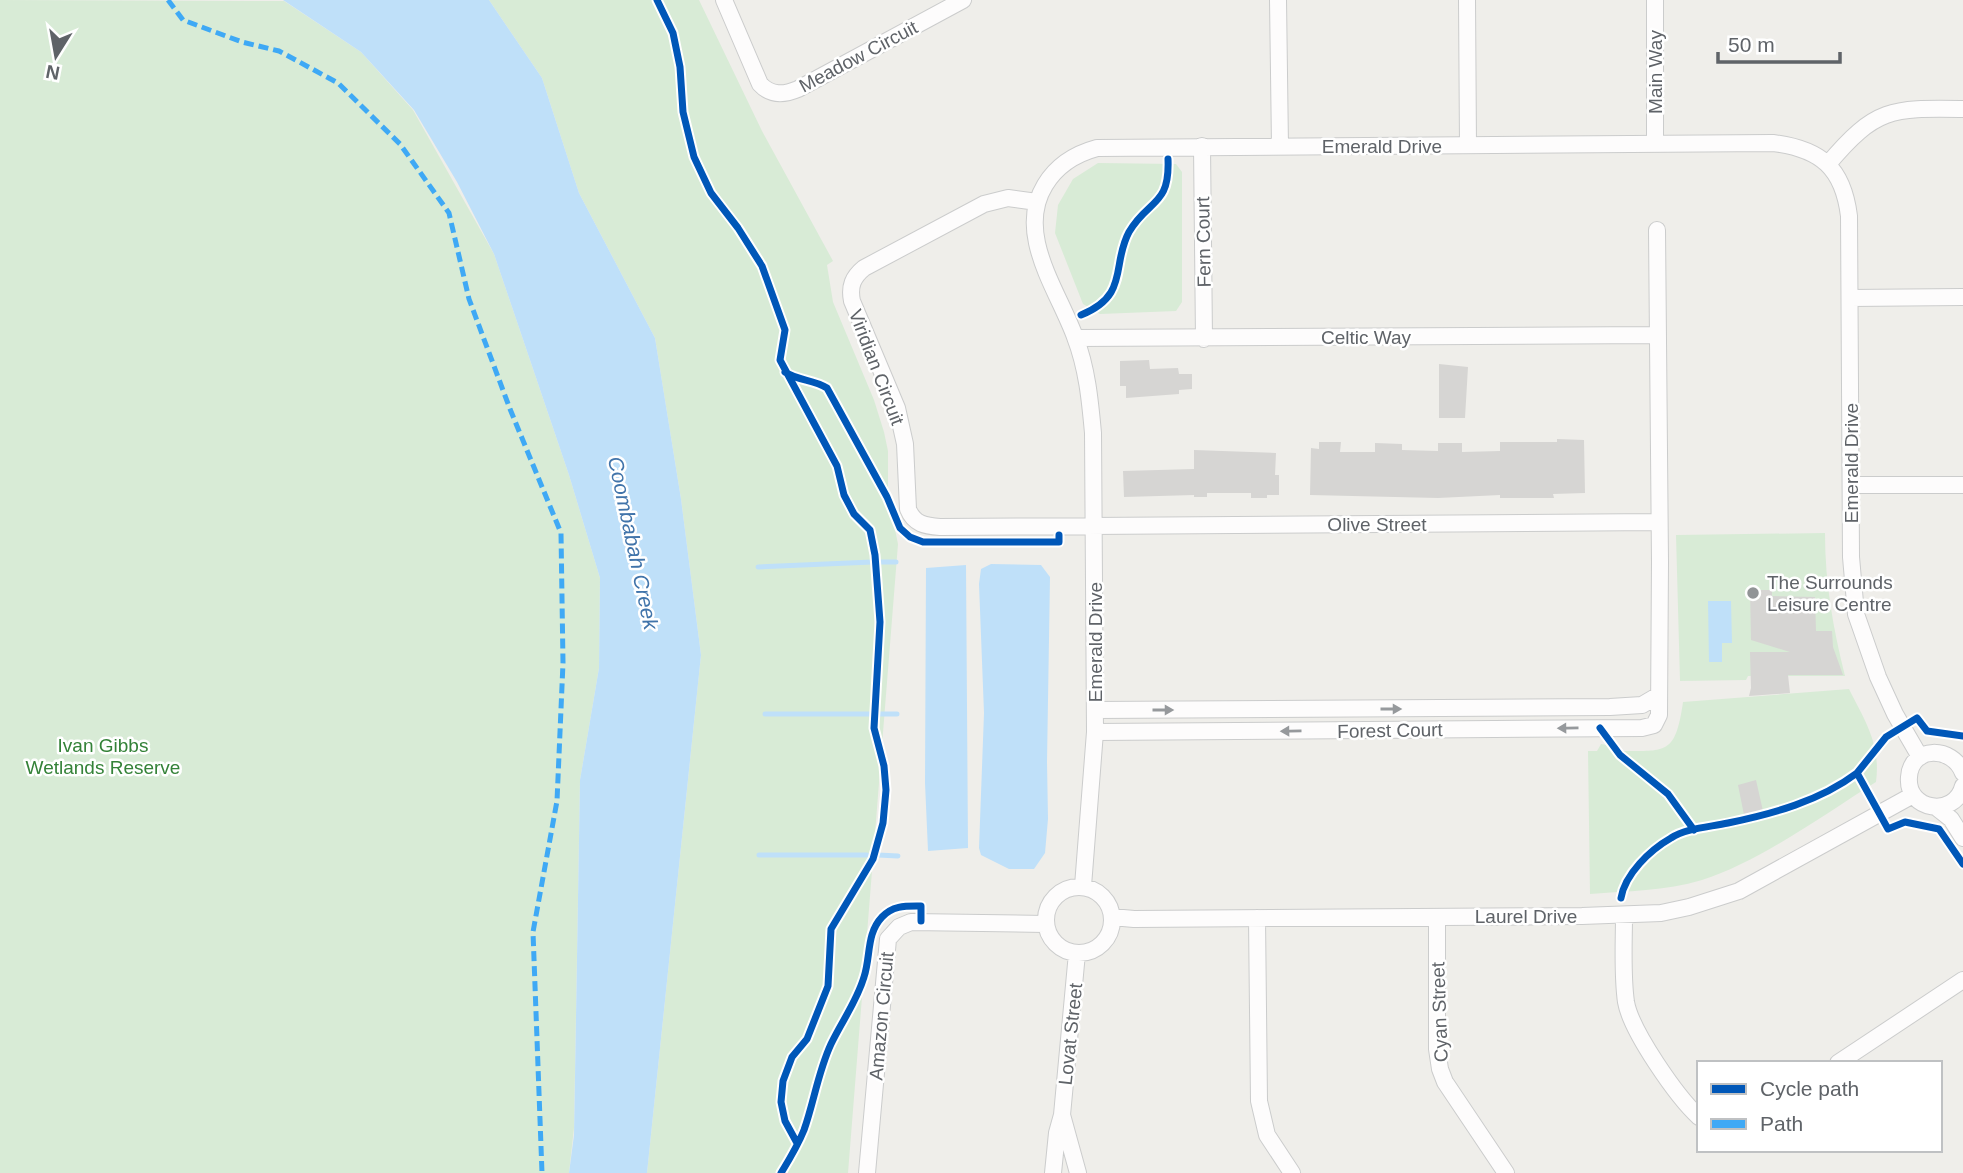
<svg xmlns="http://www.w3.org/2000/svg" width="1963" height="1173" font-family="Arial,sans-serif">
  <rect width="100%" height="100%" fill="#efeeea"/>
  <path fill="#d8ebd6" d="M 0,0 L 284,1 L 361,52 L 413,110 L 494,254 L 569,475 L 600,578 L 599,668 L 580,780 L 574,1128 L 569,1173 L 0,1173 Z
    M 489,0 L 699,0 L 762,131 L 833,261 L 827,265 L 833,302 L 874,400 L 884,432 L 888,451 L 888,495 L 898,544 L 848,1173 L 647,1173 L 701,655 L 681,499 L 655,338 L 579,193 L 542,78 Z
    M 1098,163 L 1176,164 L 1182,172 L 1182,302 L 1176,311 L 1100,314 L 1083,304 L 1055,233 L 1058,205 L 1073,179 Z
    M 1825,533 C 1825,584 1833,627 1845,676 L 1748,676 L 1746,680 L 1680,681 L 1676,535 Z
    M 1849,689 C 1865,721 1881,744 1876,782 C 1825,814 1759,862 1702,880 C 1665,891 1627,891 1590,894 L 1588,751 L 1597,751 L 1601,744 L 1607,745 L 1613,751 C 1664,750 1675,759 1683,702 Z"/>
  <path fill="#bfe0f9" d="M 283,0 L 489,0 L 542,78 L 579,193 L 655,338 L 681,499 L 701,655 L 647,1173 L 569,1173 L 574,1135 L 580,780 L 599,668 L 600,578 L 569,475 L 494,254 L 457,182 L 414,110 L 361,52 Z
    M 991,564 L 1041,565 L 1050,577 L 1047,762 L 1048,819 L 1045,853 L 1034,869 L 1009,869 L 981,855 L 979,848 L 984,713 L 979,584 L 981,569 Z
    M 966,565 L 968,848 L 928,851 L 925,783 L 926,568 Z
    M 1708,601 L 1731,601 L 1732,643 L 1722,643 L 1722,662 L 1709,662 Z"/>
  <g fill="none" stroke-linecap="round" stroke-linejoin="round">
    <path stroke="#bfe0f9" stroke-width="5" d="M 878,562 L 896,562
      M 758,567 L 872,562
      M 765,714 L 871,714
      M 878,714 L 897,714
      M 759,855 L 867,855
      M 878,855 L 898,856"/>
  </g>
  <path fill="#d6d5d3" d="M 1149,360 L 1150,369 L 1178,368 L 1179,374 L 1192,374 L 1192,389 L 1179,390 L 1179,394 L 1126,398 L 1126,386 L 1120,386 L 1120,361 Z
    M 1439,364 L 1468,367 L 1465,418 L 1439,418 Z
    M 1557,439 L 1584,440 L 1585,493 L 1553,494 L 1554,498 L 1500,498 L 1500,495 L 1438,498 L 1310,495 L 1311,448 L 1319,449 L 1319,442 L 1341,442 L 1340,452 L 1375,452 L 1375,443 L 1402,444 L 1402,450 L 1438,451 L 1438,443 L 1462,443 L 1462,452 L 1500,451 L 1500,442 L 1557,442 Z
    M 1194,450 L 1276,453 L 1275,475 L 1279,475 L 1279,495 L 1267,495 L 1267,498 L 1251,498 L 1251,493 L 1207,493 L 1207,497 L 1194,497 L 1194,495 L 1124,497 L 1123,471 L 1194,469 Z
    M 1750,590 L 1772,590 L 1772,596 L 1815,597 L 1816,631 L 1832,631 L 1833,647 L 1843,675 L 1788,675 L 1790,693 L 1749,696 L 1751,688 L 1750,652 L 1790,652 L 1751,640 Z
    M 1756,780 L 1763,811 L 1744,815 L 1738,785 Z"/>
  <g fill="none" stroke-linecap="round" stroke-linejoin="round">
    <g stroke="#cbcccc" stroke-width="18">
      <path id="street" d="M 724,0 L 760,84 C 771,96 784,95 798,89 L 963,0
        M 1278,0 L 1280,146
        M 1467,0 L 1468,145
        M 1655,144 L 1655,0
        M 1202,146 L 1204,339
        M 1828,164 C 1876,107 1892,108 1963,109
        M 1037,202 L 1008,198 L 984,204 L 864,268 C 853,277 849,286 852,301 L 897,408 L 905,444 L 908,509 C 914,524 925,526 940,527 L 1659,522
        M 1850,298 L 1963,297
        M 1076,338 L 1656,335
        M 1851,485 L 1963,485
        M 1095,710 L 1610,707 L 1642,705 L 1659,695
        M 1095,732 L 1642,728 L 1654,725 L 1659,715 L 1660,562 L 1657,230
        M 1963,773 C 1953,746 1911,745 1909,777 C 1906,811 1955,818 1963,786
        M 1937,808 L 1951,819 L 1963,838
        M 1083,886 L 1095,732 L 1093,433 C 1090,400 1087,368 1075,337 C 1058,290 1015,234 1045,185 C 1057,165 1075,154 1097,148 L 1773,143 C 1821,149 1843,168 1849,216 L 1851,557 L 1856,614 L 1878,677 L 1895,714 L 1920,757
        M1046 920a33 33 0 1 1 66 0a33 33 0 1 1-66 0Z
        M 1624,915 C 1624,943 1622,974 1626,1002 C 1631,1031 1677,1097 1699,1117
        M 1112,917 L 1134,919 L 1582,916 L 1661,913 L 1689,907 L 1739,891 L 1913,795
        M 1437,917 L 1437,1049 L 1440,1069 L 1445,1082 L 1506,1173
        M 1257,918 L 1259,1101 L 1267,1135 L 1292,1173
        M 1838,1063 L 1963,980
        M 1062,1115 L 1078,1173
        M 867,1173 L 888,939 L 899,927 L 911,922 L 1045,924
        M 1053,1173 L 1057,1133 L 1062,1115 L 1077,953"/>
    </g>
    <use href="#street" stroke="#fdfcfc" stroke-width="16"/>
    <path stroke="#3fa9f5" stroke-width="5" stroke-dasharray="10 5" stroke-linecap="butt" d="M 168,0 L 183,20 L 242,42 L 279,51 L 338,83 L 400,144 L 449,213 L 469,299 L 510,409 L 561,533 L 563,663 L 557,801 L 533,932 L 542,1173"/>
    <g stroke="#fff" stroke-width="11">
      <path id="cycleway" d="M 657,0 L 673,33 L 680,67 L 683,112 L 694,157 L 711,193 L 738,228 L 762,266 L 785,330 L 780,360 L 837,466 L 844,495 L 854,514 L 870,530 L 875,555 L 880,622 L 874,728 L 884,766 L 886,790 L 883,823 L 873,859 L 831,929 L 828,986 L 807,1039 L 792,1057 L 783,1081 L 781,1102 L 785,1121 L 797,1143
        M 1081,315 C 1130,295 1111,265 1129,232 C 1148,199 1170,207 1168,159
        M 785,372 C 798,381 813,379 827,388 L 887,497 L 900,528 L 910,537 L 923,542 L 1059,542 L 1059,535
        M 1600,728 L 1620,755 L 1668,794 L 1694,830
        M 1857,773 L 1886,737 L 1917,718 L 1927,731 L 1963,736
        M 1621,898 C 1625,874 1650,850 1671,838 C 1686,828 1710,827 1728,823 C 1772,814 1820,801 1857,773 L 1888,829 L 1905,822 L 1939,829 L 1963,864
        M 781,1173 C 789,1160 798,1145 804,1130 C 814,1102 818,1072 831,1044 C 842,1021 857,1001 864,977 C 871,956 866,934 882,917 C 893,905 906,906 921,906 L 921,921"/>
    </g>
    <use href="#cycleway" stroke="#0057b8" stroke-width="7"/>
  </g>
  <defs><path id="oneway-solid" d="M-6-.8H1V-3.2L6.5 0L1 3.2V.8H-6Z" transform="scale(1.75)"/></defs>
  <g fill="#96999c">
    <use href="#oneway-solid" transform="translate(1391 709)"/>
    <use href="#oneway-solid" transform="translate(1163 710)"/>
    <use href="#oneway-solid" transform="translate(1568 728) rotate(179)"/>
    <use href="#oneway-solid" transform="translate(1291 731) rotate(179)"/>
  </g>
  <circle fill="#919496" stroke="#fff" stroke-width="2.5" cx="1753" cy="593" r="7"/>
  <g text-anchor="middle" stroke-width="5" stroke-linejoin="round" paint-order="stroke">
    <g font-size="19" fill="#5f6368" stroke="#fff">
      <text transform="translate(858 56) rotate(-28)" y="7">Meadow Circuit</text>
      <text transform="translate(1655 72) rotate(-90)" y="7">Main Way</text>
      <text x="1382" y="153">Emerald Drive</text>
      <text transform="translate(1203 242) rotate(-91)" y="7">Fern Court</text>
      <text x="1366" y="344">Celtic Way</text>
      <text transform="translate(877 367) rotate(69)" y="7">Viridian Circuit</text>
      <text transform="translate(1851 463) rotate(-90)" y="7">Emerald Drive</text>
      <text x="1377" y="531">Olive Street</text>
      <text transform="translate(1095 642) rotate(-90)" y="7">Emerald Drive</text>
      <text transform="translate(1390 730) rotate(-1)" y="7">Forest Court</text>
      <text x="1526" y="923">Laurel Drive</text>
      <text transform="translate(1439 1012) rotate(-92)" y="7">Cyan Street</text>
      <text transform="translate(881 1016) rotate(-85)" y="7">Amazon Circuit</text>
      <text transform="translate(1070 1034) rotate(-84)" y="7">Lovat Street</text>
    </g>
    <g font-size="19" fill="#5f6368" stroke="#fff" text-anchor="start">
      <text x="1767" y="589">The Surrounds<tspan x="1767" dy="22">Leisure Centre</tspan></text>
    </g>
    <g font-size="19" fill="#348238" stroke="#fff">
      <text x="103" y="752">Ivan Gibbs<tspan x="103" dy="22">Wetlands Reserve</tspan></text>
    </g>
    <g font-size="21" font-style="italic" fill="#4174aa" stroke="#fff">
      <text transform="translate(633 543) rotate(78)" y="7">Coombabah Creek</text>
    </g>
  </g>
  <rect x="1697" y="1061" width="245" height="91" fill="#ffffff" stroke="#bfc1c3" stroke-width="2"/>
  <rect x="1711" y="1084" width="35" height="10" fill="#0057b8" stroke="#bfc1c3" stroke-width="2"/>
  <text x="1760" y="1096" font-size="21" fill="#5f6368">Cycle path</text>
  <rect x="1711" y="1119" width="35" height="10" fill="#3fa9f5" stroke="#bfc1c3" stroke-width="2"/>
  <text x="1760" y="1131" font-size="21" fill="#5f6368">Path</text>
  <g transform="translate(56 56) rotate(191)" stroke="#ffffff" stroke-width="5" paint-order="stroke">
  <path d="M0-5L12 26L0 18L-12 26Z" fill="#5f6368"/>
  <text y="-10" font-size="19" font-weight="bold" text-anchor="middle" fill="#5f6368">N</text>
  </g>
  <path d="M1718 52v10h122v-10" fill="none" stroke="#5f6368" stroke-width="3.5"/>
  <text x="1728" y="52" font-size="21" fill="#5f6368" stroke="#ffffff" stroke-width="5" paint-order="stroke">50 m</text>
</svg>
